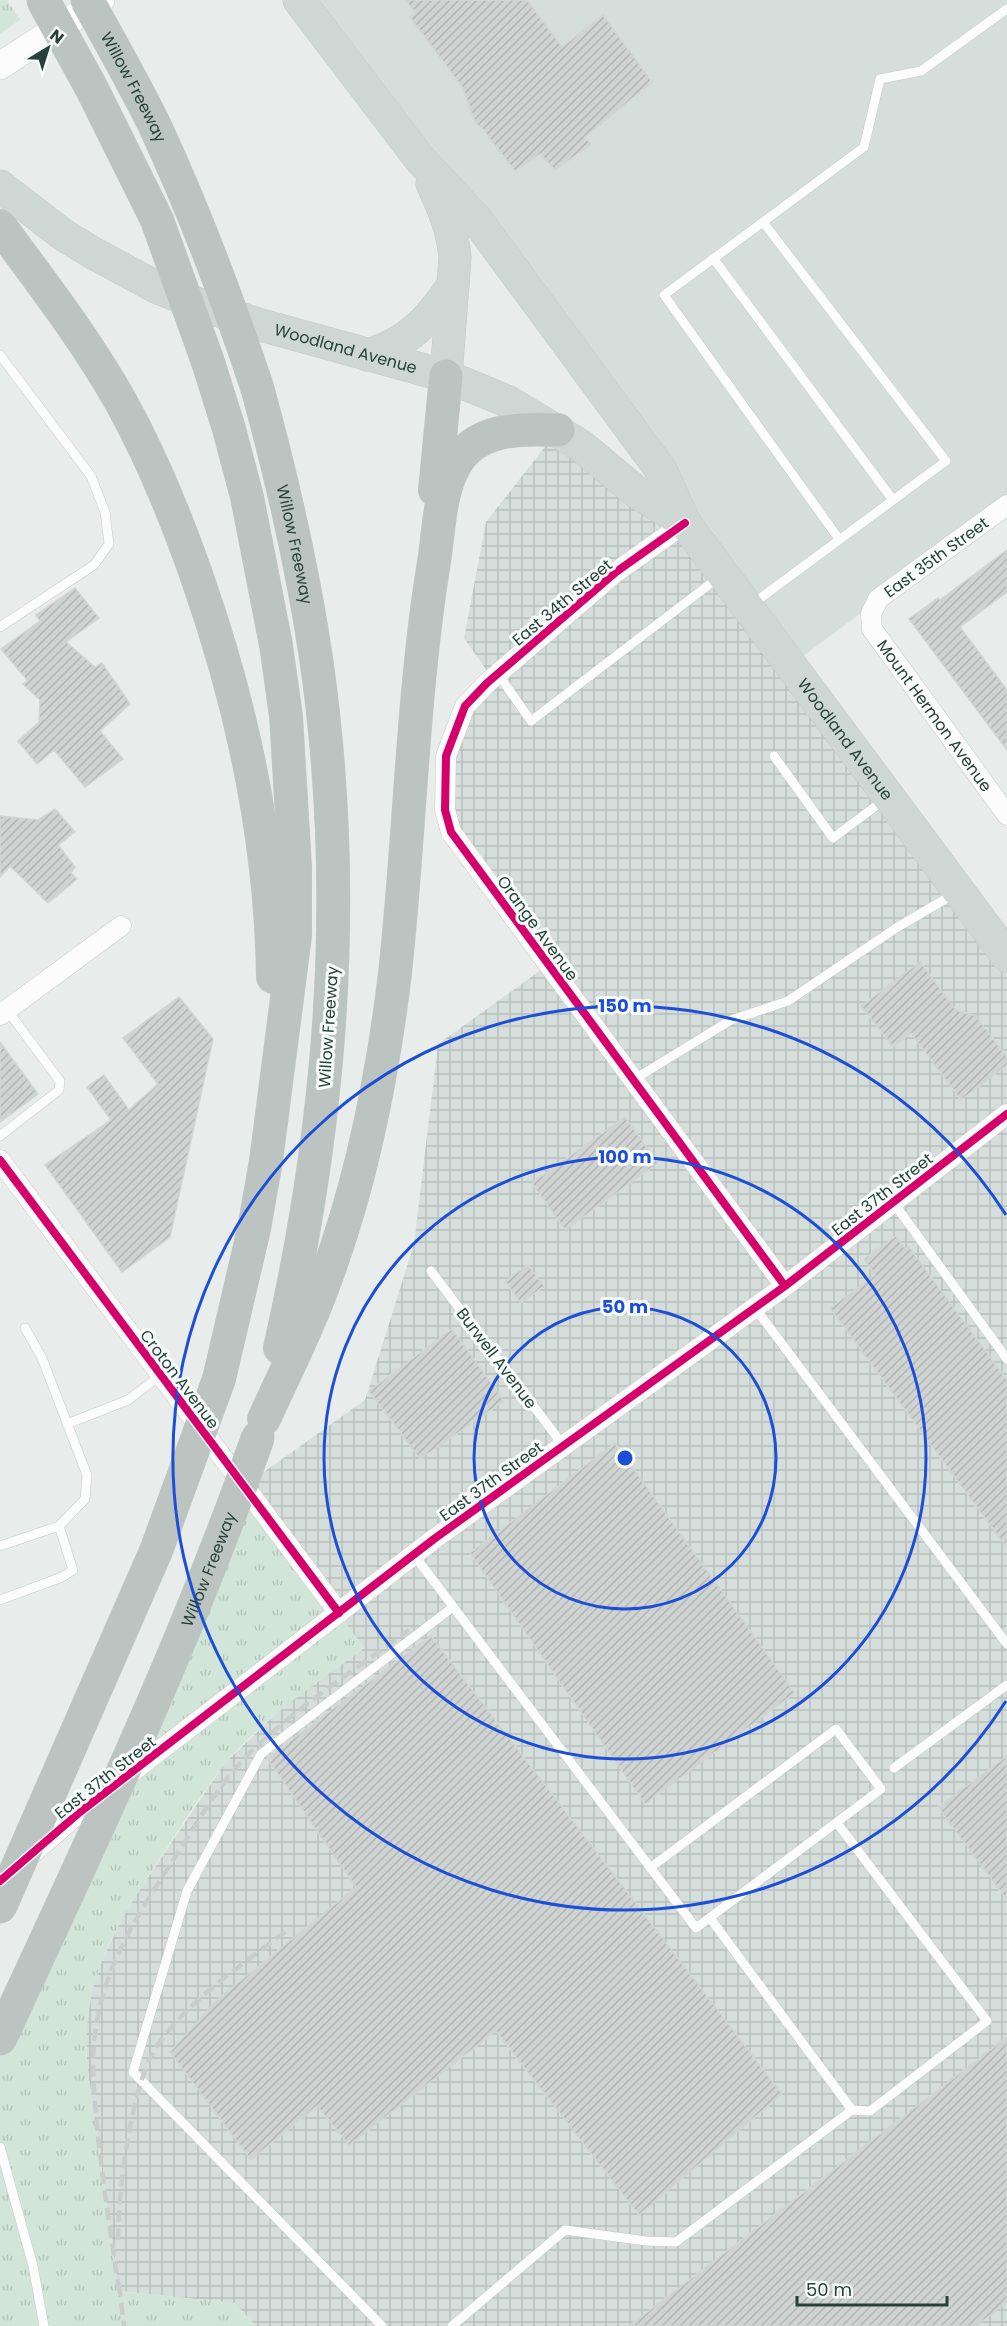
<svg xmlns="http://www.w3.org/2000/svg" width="1007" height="2326" font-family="Poppins,sans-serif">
  <defs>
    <pattern id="industrial-grid" width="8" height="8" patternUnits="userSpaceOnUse" patternTransform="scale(1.5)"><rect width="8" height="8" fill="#d6dedb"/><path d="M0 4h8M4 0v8" fill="none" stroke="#b8c0bd"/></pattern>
    <pattern id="grass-tufts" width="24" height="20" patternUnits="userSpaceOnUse" patternTransform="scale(1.5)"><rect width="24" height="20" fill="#d1e6d8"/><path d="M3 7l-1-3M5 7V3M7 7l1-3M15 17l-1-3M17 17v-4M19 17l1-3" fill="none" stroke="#b3c6ba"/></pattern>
    <pattern id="building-hatch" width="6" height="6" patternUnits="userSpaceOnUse" patternTransform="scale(1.5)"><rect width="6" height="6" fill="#cfd4d2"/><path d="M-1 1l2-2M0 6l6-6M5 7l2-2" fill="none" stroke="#b2b7b5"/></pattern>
  </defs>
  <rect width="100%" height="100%" fill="#e8edeb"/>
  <path fill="#d6dedb" d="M 299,0 L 1007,0 L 1007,505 L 791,665 Z"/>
  <path fill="url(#industrial-grid)" d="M 558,430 L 685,523 L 1007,956 L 1007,2326 L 256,2326 L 234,2303 L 119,2291 L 87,2065 L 86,2031 L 92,1989 L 104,1956 L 127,1909 L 224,1764 L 283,1707 L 364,1648 L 244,1486 L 365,1400 L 414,1244 L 438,1044 L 548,965 L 451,832 L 446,756 L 492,678 L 464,638 L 486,522 Z"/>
  <path fill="url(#grass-tufts)" d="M 0,0 L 7,0 L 20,20 L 0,34 Z
    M 244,1486 L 364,1648 C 323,1678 282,1706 246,1741 C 216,1770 195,1805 172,1840 C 142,1887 108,1933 93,1988 C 86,2013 86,2039 87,2065 L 119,2291 L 234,2303 L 256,2326 L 0,2326 L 0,2039 Z"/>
  <path fill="url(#building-hatch)" stroke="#d1d6d4" stroke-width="1.5" d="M 405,0 L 527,0 L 562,47 L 603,15 L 652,82 L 585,137 L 591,144 L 555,170 L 540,154 L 515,171 L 482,128 L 476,124 L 463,88 L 410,17 L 416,13 Z
    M 1007,550 L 1007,592 L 960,627 L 1007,690 L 1007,750 L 909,619 L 938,598 L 940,600 Z
    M 75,588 L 99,618 L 66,642 L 95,667 L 102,663 L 130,704 L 100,731 L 123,759 L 85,787 L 54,750 L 37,764 L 18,741 L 39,722 L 40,700 L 23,684 L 28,681 L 1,649 L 40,621 L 36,615 Z
    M 55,809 L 75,832 L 58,845 L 75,867 L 71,873 L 77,879 L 48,903 L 10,866 L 0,877 L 0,816 L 38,820 Z
    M 920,962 L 956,1010 L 976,1016 L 1007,1057 L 1007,1065 L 961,1100 L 911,1033 L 893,1047 L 861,1006 Z
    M 179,997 L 213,1039 L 170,1237 L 122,1272 L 45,1165 L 111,1120 L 87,1087 L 104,1075 L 129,1110 L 158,1084 L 123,1038 Z
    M 0,1042 L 38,1094 L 0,1122 Z
    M 625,1117 L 658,1163 L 565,1230 L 532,1183 Z
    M 896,1236 L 905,1249 L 909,1247 L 1007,1380 L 1007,1548 L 830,1308 L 875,1275 L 864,1259 Z
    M 528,1265 L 544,1286 L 521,1303 L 505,1281 Z
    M 452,1329 L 504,1401 L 420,1459 L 369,1391 Z
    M 615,1443 L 795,1693 L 645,1804 L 470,1553 Z
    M 431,1636 L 782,2094 L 639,2215 L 496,2031 L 349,2145 L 317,2106 L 251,2160 L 170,2052 L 218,1999 L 356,1887 L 267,1758 Z
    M 1007,1756 L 1007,1900 L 938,1807 Z
    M 1007,2037 L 1007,2302 L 976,2326 L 629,2326 Z"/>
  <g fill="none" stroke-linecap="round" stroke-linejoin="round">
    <g stroke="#c5cac8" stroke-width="10">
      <path id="service" d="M 763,222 L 664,295 L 839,539
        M 713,258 L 893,500
        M 0,355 L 91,476 L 105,512 L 109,544 L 94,565 L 0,627
        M 751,605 L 946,461 L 763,222 L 864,147 L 880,79 L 921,71 L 1007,9
        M 498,674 L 531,721 L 719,577
        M 774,756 L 833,838 L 884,800
        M 633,1080 L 731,1020 L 788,1001 L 896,928 L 954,894
        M 0,1136 L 59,1090 L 60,1081 L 7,1010
        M 893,1202 L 1007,1359
        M 431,1271 L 563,1445
        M 755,1308 L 1007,1644
        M 67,1424 L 128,1400 L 161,1375
        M 0,1546 L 59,1526 L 85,1499 L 87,1475 L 42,1358 L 25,1328
        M 414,1555 L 696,1928 L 881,1789 L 836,1729 L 650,1868
        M 0,1600 L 62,1577 L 73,1570 L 59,1526
        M 894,1768 L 1007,1685
        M 837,1823 L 987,2021 L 870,2111 L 852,2110
        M 0,2147 L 33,2266 L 44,2326
        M 382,2326 L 133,2072 L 187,1891 L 261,1754 L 453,1607
        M 452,2326 L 565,2230 L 646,2241 L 676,2242 L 852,2110 L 710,1918"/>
    </g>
    <g stroke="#c5cac8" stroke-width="21">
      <g id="minor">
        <path id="s1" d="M 1007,505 L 878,599 L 871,614 L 872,629 L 1007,815"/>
        <path d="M 685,523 L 616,572 L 487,683 L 465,706 L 446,756 L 445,810 L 451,832 L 785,1286"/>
        <path d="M 0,1015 L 121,926"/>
        <path d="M 0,1160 L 339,1613"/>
        <path d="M 27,1858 L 80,1812 L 434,1539 L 785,1286 L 1007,1114"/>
      </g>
    </g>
    <g stroke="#c3cbc8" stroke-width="28">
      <path id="secondary" d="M 0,66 L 101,0"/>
    </g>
    <g stroke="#c3ccc9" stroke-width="33">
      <g id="primary">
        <path id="s2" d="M 299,0 L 419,158 L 476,219 L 661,470 L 685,523 L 1007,956"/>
        <path d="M 432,184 C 444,208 453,231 455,258 L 446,376"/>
        <path id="s3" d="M 0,186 L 62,234 L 93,253 L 158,288 L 198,304 L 261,325 L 446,376 L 509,402 L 580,445 L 634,490 L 685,523"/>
        <path d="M 367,355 C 409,343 429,320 453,285"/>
      </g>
    </g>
    <g stroke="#c3ccc9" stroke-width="34">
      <g id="motorway">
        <path d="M 0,226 C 42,283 86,340 121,402 C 152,458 176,517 197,577 C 243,708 271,839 273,977"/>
        <path d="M 208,362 L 229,429 L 247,497 L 276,645 L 286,716 L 295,866 L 295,936 L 266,1161 L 254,1229 L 219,1379"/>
        <path id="s4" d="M 257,387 C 288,500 314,615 325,732 C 346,942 326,1144 280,1348"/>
        <path d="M 435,490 L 446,376"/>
        <path d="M 264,1419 C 282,1379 302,1340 318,1299 C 359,1195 382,1083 395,973 C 410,836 412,697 434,562 C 439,531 439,493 455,465 C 475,428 521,428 558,430"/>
      </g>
    </g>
    <use href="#service" stroke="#fcfcfc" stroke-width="9"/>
    <use href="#minor" stroke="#fcfcfc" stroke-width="20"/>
    <use href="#secondary" stroke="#fcfcfc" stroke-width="27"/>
    <use href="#primary" stroke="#cfd7d5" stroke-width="32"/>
    <use href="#motorway" stroke="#bcc4c2" stroke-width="33"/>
    <path stroke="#c9cdcc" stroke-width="4.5" stroke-dasharray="12 6" stroke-linecap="butt" d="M 118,2240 C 118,2192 131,2081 159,2043 C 193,1996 245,1963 290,1928
      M 119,2285 L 124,2326
      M 119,2291 C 111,2233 101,2174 96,2116 C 94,2089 91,2061 95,2034 C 104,1962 141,1910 179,1851 C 200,1818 220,1783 248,1755 C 296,1707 355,1670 409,1630"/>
    <g stroke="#c3ccc9" stroke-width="34" stroke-linecap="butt">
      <g id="motorway-bridge">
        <path d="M 43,0 L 91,87 L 157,220 L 208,362"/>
        <path id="s5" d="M 87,0 C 110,41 133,82 154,124 C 194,210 227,297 257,387"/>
        <path d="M 0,1907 L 156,1551 L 219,1379"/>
        <path id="s6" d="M 0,2039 C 92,1841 186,1643 258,1437"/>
      </g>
    </g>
    <use href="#motorway-bridge" stroke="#bcc4c2" stroke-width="33"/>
    <g stroke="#f7fbf9" stroke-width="11">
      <path id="cycleway" d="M 685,523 L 616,572 L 487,683 L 465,706 L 446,756 L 445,810 L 451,832 L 785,1286
        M 0,1160 L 339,1613
        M 0,1881 L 80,1812 L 434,1539 L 785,1286 L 1007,1114"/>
    </g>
    <use href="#cycleway" stroke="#d6006c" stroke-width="8"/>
  </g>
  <g fill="none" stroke="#1d4ed8" stroke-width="3">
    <circle cx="625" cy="1458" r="151"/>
    <circle cx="625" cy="1458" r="301"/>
    <path d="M1006 1701A452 452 0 1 1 1006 1215"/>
  </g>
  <g text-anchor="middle" stroke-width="6" stroke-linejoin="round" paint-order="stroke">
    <g font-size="16" fill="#24423a" stroke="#f7fbf9">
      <text dy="6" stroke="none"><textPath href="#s5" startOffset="99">Willow Freeway</textPath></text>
      <text dy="6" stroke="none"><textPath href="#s3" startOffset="386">Woodland Avenue</textPath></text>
      <text dy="6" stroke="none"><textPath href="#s4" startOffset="162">Willow Freeway</textPath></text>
      <text transform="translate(936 557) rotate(-36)" y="6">East 35th Street</text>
      <text transform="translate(562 602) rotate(-40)" y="6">East 34th Street</text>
      <text dy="6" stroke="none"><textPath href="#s1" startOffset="298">Mount Hermon Avenue</textPath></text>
      <text dy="6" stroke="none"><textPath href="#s2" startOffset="921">Woodland Avenue</textPath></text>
      <text transform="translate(538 928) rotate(54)" y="6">Orange Avenue</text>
      <text transform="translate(328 1027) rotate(-86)" y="6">Willow Freeway</text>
      <text transform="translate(882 1194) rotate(-38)" y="6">East 37th Street</text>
      <text transform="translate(497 1358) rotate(53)" y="6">Burwell Avenue</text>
      <text transform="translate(180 1379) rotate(53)" y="6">Croton Avenue</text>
      <text transform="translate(491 1481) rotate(-36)" y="6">East 37th Street</text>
      <text dy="6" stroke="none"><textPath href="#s6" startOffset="514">Willow Freeway</textPath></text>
      <text transform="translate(105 1777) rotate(-38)" y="6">East 37th Street</text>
    </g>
  </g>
  <circle cx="625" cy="1458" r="9" fill="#1d4ed8" stroke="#f7fbf9" stroke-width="3"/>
  <g font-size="18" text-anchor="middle" font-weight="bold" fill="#1d4ed8" stroke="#f7fbf9" stroke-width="6" stroke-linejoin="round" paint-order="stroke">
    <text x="625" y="1012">150 m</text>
    <text x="625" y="1163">100 m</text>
    <text x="625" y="1313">50 m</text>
  </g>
  <g transform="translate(48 48) rotate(38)" stroke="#f7fbf9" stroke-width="4.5" paint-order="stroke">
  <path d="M0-4.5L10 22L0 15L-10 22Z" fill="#24423a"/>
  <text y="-9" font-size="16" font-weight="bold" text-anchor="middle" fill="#24423a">N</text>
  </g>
  <path d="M797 2296v9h150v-9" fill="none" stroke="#24423a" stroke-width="3"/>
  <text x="806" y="2296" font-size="18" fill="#24423a" stroke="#f7fbf9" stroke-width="4.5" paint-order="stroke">50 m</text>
</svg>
